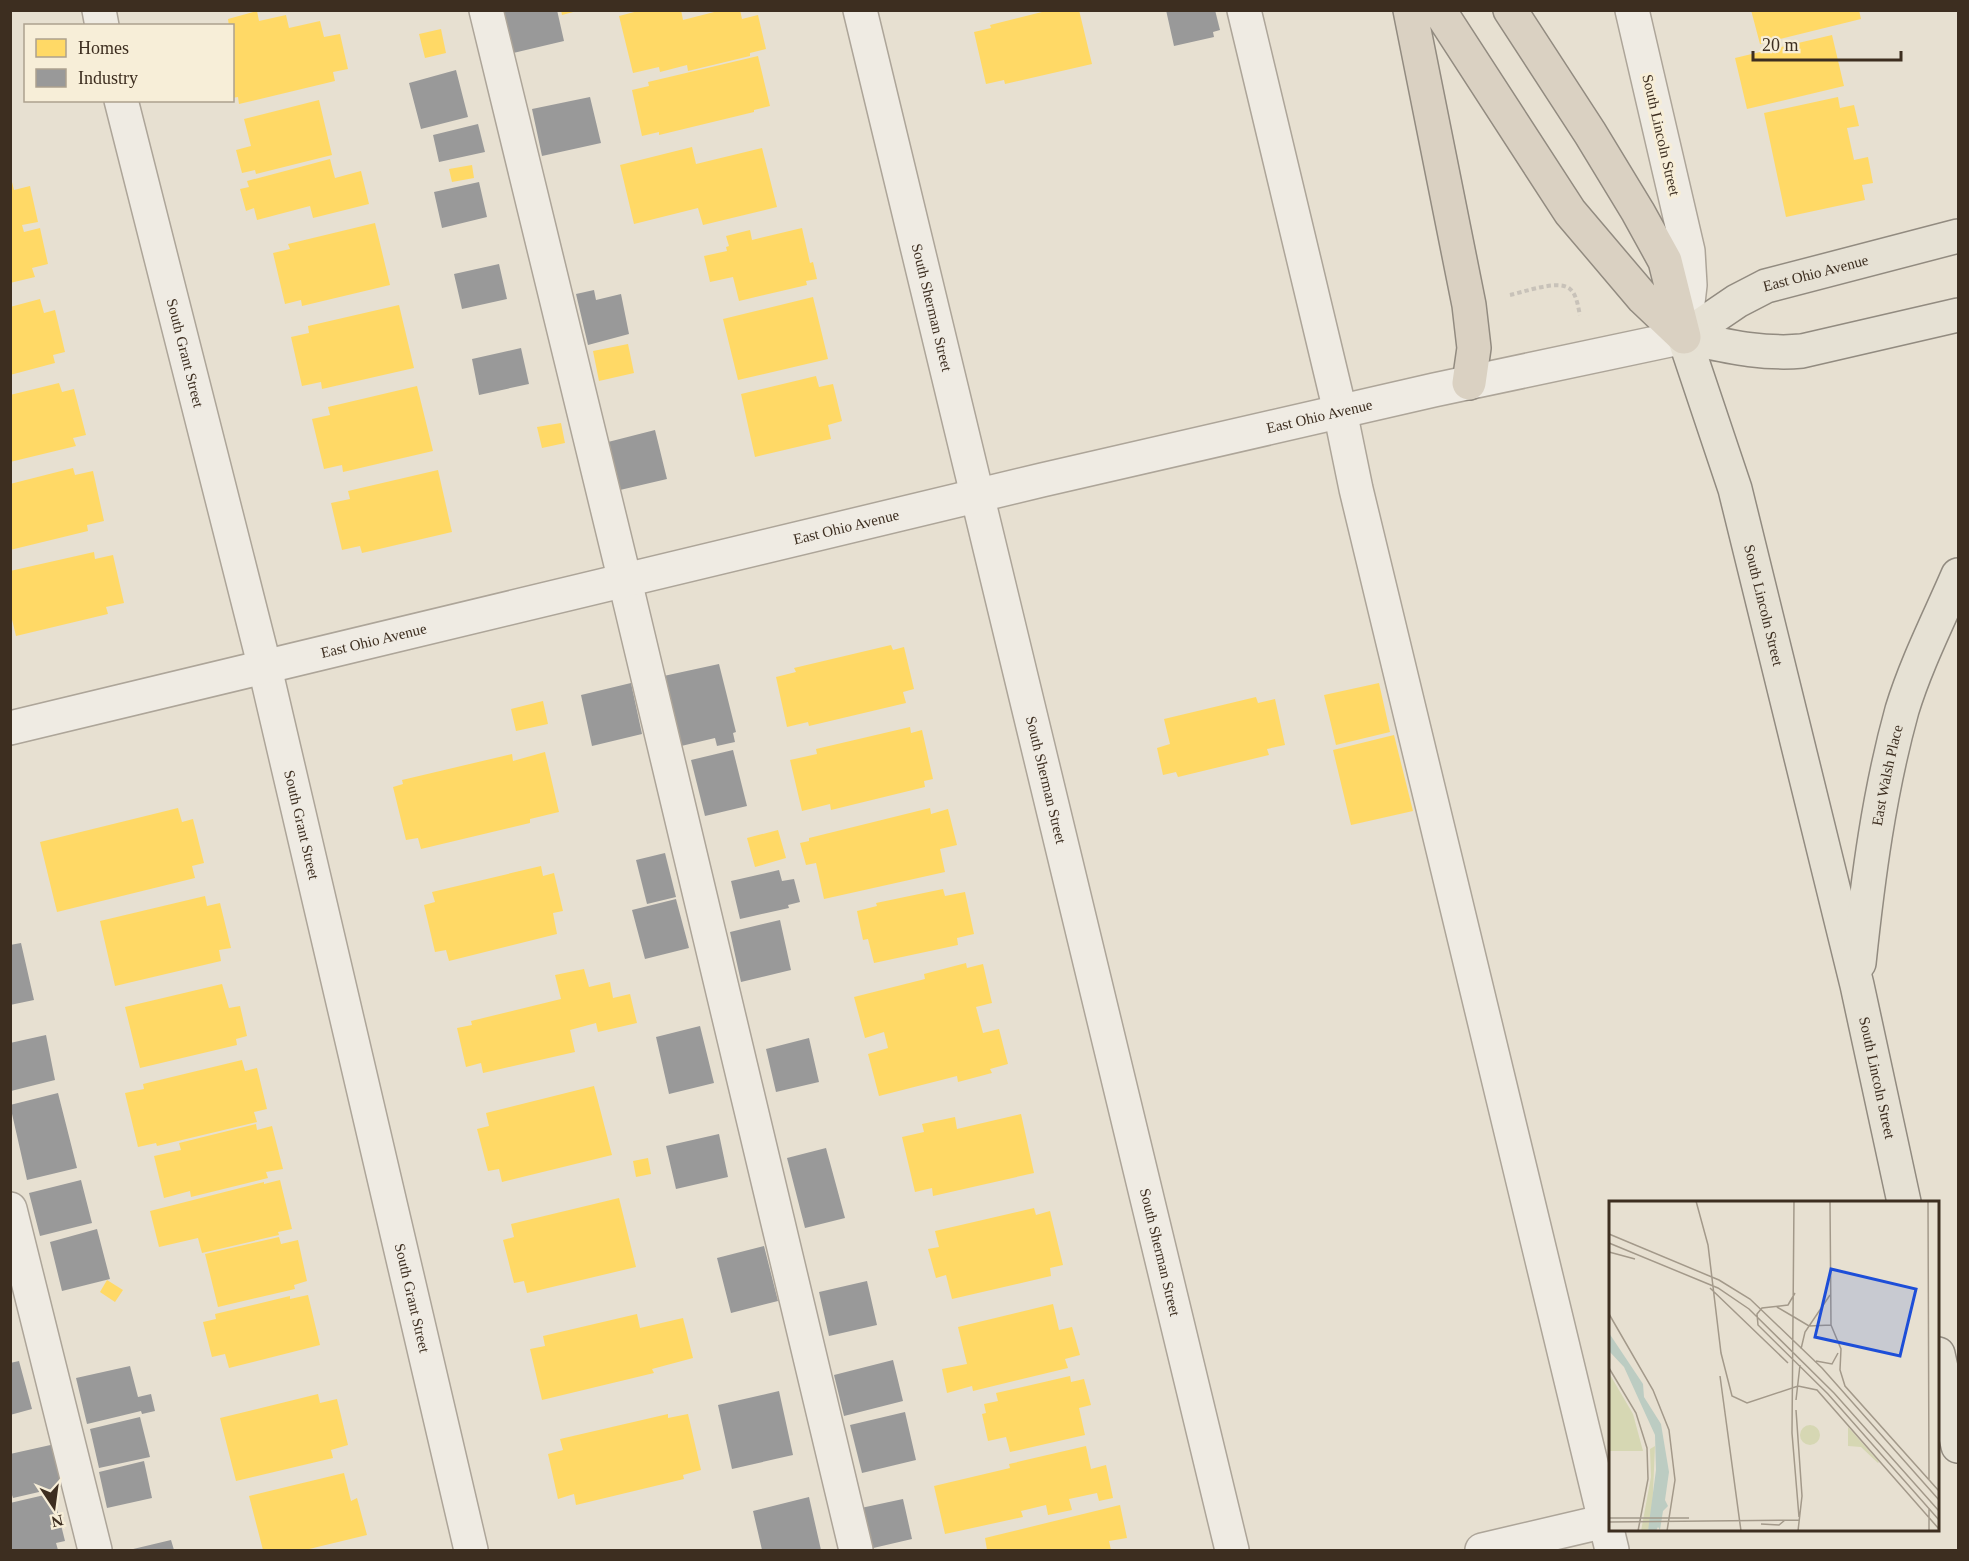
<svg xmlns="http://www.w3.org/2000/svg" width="1969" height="1561" font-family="Georgia,serif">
  <rect width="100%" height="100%" fill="#e7e0d1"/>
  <path fill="#ffd966" d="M 561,10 L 577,10 L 577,11 L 562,15 Z
    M 642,10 L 681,10 L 683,20 L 722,10 L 740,10 L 742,19 L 758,15 L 766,49 L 750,53 L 750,56 L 688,71 L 687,65 L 660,72 L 659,67 L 633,73 L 619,16 Z
    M 1050,10 L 1079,10 L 1092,64 L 1005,84 L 1004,80 L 986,84 L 974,32 L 991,28 L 990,25 Z
    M 1751,10 L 1859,10 L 1861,19 L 1760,44 Z
    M 257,11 L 259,21 L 286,15 L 289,28 L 320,21 L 324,37 L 340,34 L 348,69 L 333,72 L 335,81 L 239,104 L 238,97 L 232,98 L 232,26 L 229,26 L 228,19 Z
    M 441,29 L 446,53 L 425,58 L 419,34 Z
    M 1832,35 L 1844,86 L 1747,109 L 1735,58 Z
    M 758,56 L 770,106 L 754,110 L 754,112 L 659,135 L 659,132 L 642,136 L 632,90 L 649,86 L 648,82 Z
    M 1838,97 L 1840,108 L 1854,105 L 1859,126 L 1847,128 L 1854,160 L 1868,157 L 1873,183 L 1862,185 L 1865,200 L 1786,217 L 1764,113 Z
    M 319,100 L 332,155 L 256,174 L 255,170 L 242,173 L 236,150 L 251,146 L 244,119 Z
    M 692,147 L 696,164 L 762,148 L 777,207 L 703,225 L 698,208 L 634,224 L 620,165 Z
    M 330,159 L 335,178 L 361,171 L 369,204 L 313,218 L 310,206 L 257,220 L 254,208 L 246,211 L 240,189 L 249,187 L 247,181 Z
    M 472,165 L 474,178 L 452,182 L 449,169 Z
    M 11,178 L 14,190 L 30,186 L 38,222 L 22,225 L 24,232 L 40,228 L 48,264 L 32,268 L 35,277 L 10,283 Z
    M 375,223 L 390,285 L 302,306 L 301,300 L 285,304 L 273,253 L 290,249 L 288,244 Z
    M 802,228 L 810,263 L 813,262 L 817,279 L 806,281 L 807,285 L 739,301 L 733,277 L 710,282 L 704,256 L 727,251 L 726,247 L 729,246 L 726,236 L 750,230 L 752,240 Z
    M 813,297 L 828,359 L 738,380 L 723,319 Z
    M 40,299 L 44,313 L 55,310 L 65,352 L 53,355 L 55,363 L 10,375 L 10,307 Z
    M 399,305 L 414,368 L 322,389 L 321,382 L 302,386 L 291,337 L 309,333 L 308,326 Z
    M 628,344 L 634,373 L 599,381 L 593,351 Z
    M 816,376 L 819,387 L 833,384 L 842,421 L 828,425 L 831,439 L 755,457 L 741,394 Z
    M 59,383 L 62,392 L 74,389 L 86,435 L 73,438 L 76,446 L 10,462 L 10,395 Z
    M 417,386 L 433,451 L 343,472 L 342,465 L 324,469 L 312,419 L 330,415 L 328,407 Z
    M 561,423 L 565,443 L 542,448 L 537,427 Z
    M 73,468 L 75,475 L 93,471 L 104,521 L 87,525 L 88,531 L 10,550 L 10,484 Z
    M 438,470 L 452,532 L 362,553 L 360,546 L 342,550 L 331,503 L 350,499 L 348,491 Z
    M 94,552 L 95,559 L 113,555 L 124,603 L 106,607 L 108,614 L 16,636 L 10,611 L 10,571 Z
    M 891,645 L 893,650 L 904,647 L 914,689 L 903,692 L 906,703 L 809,726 L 808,722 L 787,727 L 776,677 L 796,672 L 794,668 Z
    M 1379,683 L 1390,732 L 1336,745 L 1324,695 Z
    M 1256,697 L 1258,703 L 1275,699 L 1285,745 L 1267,749 L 1269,755 L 1178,777 L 1176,772 L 1163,775 L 1157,748 L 1170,744 L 1164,719 Z
    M 543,701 L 548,724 L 516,731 L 511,709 Z
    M 910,727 L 911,733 L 922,730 L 933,779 L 924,781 L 925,787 L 831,810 L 830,804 L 802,811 L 790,760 L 817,754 L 816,749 Z
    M 1394,735 L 1413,811 L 1351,825 L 1333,750 Z
    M 545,752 L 559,812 L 530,819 L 530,823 L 421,849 L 418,838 L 406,840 L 393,787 L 403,784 L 402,780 L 512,754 L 513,761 Z
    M 178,808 L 182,822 L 193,819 L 204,863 L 192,866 L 195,878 L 57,912 L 40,842 Z
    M 930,808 L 931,814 L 948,809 L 957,845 L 940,849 L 945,872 L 824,899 L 816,863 L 806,865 L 800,843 L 809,841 L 809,838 Z
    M 778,830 L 786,858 L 755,867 L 747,838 Z
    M 541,866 L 543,876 L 554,873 L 563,911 L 553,913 L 557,934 L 449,961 L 446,950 L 435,952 L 424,905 L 435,902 L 432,892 Z
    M 943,889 L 945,896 L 965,892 L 974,934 L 957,938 L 958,945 L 874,963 L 868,939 L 863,940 L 857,911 L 877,906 L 876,903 Z
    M 205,896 L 207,906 L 220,903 L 231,948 L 219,950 L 221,961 L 115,986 L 100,921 Z
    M 966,963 L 967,968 L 983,964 L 992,1003 L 976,1007 L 983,1033 L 999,1029 L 1008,1064 L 990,1069 L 992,1073 L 958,1082 L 957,1076 L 879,1096 L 868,1054 L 888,1048 L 884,1032 L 865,1038 L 854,997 L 925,979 L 924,974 Z
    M 584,969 L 589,987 L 610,982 L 613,998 L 630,994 L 637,1023 L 598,1032 L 596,1023 L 570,1030 L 575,1052 L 483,1073 L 481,1063 L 466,1067 L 457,1028 L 472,1025 L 471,1021 L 561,999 L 555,975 Z
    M 222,984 L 229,1008 L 240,1006 L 247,1036 L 236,1039 L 237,1045 L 140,1068 L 125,1007 Z
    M 242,1060 L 245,1071 L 257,1068 L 267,1109 L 254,1112 L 257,1122 L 157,1146 L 156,1143 L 138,1147 L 125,1093 L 144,1089 L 143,1084 Z
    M 594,1086 L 612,1155 L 502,1182 L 499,1169 L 488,1171 L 477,1129 L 489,1126 L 486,1113 Z
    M 1021,1114 L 1034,1173 L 933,1196 L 932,1188 L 915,1192 L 902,1137 L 924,1132 L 922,1124 L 955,1117 L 957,1129 Z
    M 256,1124 L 257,1130 L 272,1126 L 283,1169 L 266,1172 L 268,1178 L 191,1197 L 190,1191 L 164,1198 L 154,1156 L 181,1150 L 179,1143 Z
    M 648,1158 L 651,1174 L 636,1177 L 633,1161 Z
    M 280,1180 L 292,1229 L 278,1232 L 279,1235 L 202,1253 L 198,1238 L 159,1247 L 150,1211 L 264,1182 L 264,1184 Z
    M 619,1198 L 636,1267 L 527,1293 L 524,1281 L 514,1283 L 503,1240 L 514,1237 L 511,1224 Z
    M 1034,1208 L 1036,1215 L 1050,1211 L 1063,1265 L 1050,1268 L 1051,1276 L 952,1299 L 946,1275 L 936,1278 L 928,1249 L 939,1247 L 935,1231 Z
    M 279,1237 L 281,1244 L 298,1240 L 307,1281 L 294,1285 L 295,1289 L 218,1307 L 205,1254 Z
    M 107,1280 L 123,1290 L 115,1302 L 100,1292 Z
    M 308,1295 L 320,1345 L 229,1368 L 225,1354 L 212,1357 L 203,1322 L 216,1319 L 215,1314 L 290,1296 L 290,1299 Z
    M 1053,1304 L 1059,1330 L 1072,1327 L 1080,1355 L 1065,1359 L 1068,1368 L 973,1391 L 972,1386 L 947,1393 L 942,1369 L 967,1364 L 958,1327 Z
    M 637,1314 L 640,1328 L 683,1318 L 693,1358 L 652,1369 L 654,1373 L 542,1400 L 530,1349 L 545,1346 L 543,1336 Z
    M 1070,1376 L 1071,1382 L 1084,1379 L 1091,1405 L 1079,1408 L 1085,1435 L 1010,1452 L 1006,1437 L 988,1441 L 982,1414 L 986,1413 L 984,1404 L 998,1401 L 996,1393 Z
    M 318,1394 L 320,1403 L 337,1399 L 348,1445 L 331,1450 L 333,1458 L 236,1481 L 220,1418 Z
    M 668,1414 L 668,1418 L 688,1414 L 701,1470 L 683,1475 L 684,1479 L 576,1505 L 574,1494 L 558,1499 L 548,1454 L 563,1450 L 560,1439 Z
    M 1086,1446 L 1091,1469 L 1106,1465 L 1113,1498 L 1099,1501 L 1097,1493 L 1069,1499 L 1072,1510 L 1048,1515 L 1046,1505 L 1021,1511 L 1023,1517 L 945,1534 L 934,1486 L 1010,1468 L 1009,1464 Z
    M 344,1473 L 351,1501 L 357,1498 L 367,1535 L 305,1550 L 263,1550 L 249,1496 Z
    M 1120,1505 L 1127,1538 L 1109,1541 L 1111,1550 L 987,1550 L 985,1538 Z"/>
  <path fill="#999" d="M 499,10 L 557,10 L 564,41 L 509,54 Z
    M 1166,10 L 1215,10 L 1220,30 L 1213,32 L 1214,37 L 1174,46 Z
    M 456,70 L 468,117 L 421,129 L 409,83 Z
    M 590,97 L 601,143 L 542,156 L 532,109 Z
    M 478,124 L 485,152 L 439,162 L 433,135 Z
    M 479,182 L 487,217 L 442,228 L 434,192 Z
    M 499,264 L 507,299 L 462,309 L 454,274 Z
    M 594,290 L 596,300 L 621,294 L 629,334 L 588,345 L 576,294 Z
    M 521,348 L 529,384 L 479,395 L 472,359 Z
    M 655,430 L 667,479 L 620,490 L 608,442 Z
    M 719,664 L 736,732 L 733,733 L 735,742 L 717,746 L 715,738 L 677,747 L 659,677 Z
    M 631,683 L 642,734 L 592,746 L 581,695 Z
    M 733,750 L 747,806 L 705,816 L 691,760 Z
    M 665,853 L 676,897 L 647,904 L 636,860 Z
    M 779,870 L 782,881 L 794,879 L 800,902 L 788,905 L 789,908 L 740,919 L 731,881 Z
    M 676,899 L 689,948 L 645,959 L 632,910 Z
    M 780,920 L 791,970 L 741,982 L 730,932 Z
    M 21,943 L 34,1000 L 10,1005 L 10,945 Z
    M 700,1026 L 714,1083 L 669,1094 L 656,1037 Z
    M 46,1035 L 55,1080 L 11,1091 L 10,1043 Z
    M 809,1038 L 819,1082 L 776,1092 L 766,1049 Z
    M 58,1093 L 77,1168 L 27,1180 L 10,1105 Z
    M 719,1134 L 728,1177 L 676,1189 L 666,1146 Z
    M 826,1148 L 845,1218 L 805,1228 L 787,1158 Z
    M 81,1180 L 92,1223 L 40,1236 L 29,1193 Z
    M 97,1229 L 110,1279 L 62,1291 L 50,1242 Z
    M 764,1246 L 778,1301 L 731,1313 L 717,1258 Z
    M 867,1281 L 877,1325 L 829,1336 L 819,1292 Z
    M 893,1360 L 903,1401 L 844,1416 L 834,1375 Z
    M 19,1361 L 32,1409 L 10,1415 L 10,1363 Z
    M 130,1366 L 138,1397 L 151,1394 L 155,1411 L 142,1414 L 141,1411 L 87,1424 L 76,1378 Z
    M 779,1391 L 793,1455 L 732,1469 L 718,1405 Z
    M 905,1412 L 916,1460 L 862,1473 L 850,1425 Z
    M 140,1417 L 150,1457 L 99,1468 L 90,1429 Z
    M 55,1444 L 65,1486 L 13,1498 L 10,1489 L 10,1454 Z
    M 144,1461 L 152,1498 L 107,1508 L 99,1472 Z
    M 53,1493 L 65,1541 L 56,1543 L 58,1550 L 10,1550 L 10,1503 Z
    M 809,1497 L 821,1550 L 762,1550 L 753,1511 Z
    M 903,1499 L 912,1539 L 869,1549 L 861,1508 Z
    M 171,1540 L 174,1550 L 129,1550 Z"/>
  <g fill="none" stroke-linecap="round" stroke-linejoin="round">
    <g stroke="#ada599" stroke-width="36">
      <g id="minor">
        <path d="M 99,10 L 102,26"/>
        <path d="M 486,10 L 625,581 L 856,1550"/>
        <path id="s1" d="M 860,10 L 1232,1550"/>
        <path d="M 1244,10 L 1340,411 L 1356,489 L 1612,1550"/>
        <path id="s2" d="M 121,100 L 265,668 L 471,1550"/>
        <path id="s3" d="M 10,728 L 1042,480 L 1434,390 L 1684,337 L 1690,285 L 1688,251 L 1632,10"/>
        <path d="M 10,1209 L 95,1550"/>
        <path d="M 1482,1550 L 1610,1520"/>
      </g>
    </g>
    <g stroke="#928b80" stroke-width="36">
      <g id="major">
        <path id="s4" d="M 1684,337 L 1735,489 L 1857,985 L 1904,1202"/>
        <path id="s5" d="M 1684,337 L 1737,301 L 1766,286 L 1958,236"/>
        <path d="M 1684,337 C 1723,345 1762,355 1802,351 L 1958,315"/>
        <path id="s6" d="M 1859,963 C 1868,878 1879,793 1902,710 C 1916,664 1939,619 1958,575"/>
        <path d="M 1938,1354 L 1958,1446"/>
      </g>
    </g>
    <g stroke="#928b80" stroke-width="36">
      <path id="highway" d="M 1410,10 L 1469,305 L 1474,348 L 1469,383
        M 1439,10 L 1570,212 L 1643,298 L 1684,337
        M 1510,10 L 1590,133 L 1638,212 L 1665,261 L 1684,337"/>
    </g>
    <path stroke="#c8c2b9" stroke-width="4" stroke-dasharray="4.5 3" stroke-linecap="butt" d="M 1510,295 C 1524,292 1559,279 1570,289 C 1577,295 1578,307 1580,315"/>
    <use href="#minor" stroke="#efebe3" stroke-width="33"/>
    <use href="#major" stroke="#e6e1d4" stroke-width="33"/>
    <use href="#highway" stroke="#dad1c2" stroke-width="33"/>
  </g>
  <g text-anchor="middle" stroke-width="6" stroke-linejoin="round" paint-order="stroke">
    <g font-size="15" fill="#3d2e20" stroke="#f7eed8">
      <text transform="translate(1661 135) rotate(77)" y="5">South Lincoln Street</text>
      <text dy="5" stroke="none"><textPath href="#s5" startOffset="148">East Ohio Avenue</textPath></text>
      <text dy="5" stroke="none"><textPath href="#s1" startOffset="306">South Sherman Street</textPath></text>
      <text dy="5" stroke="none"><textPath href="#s2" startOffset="261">South Grant Street</textPath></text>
      <text dy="5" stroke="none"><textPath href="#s3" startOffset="1346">East Ohio Avenue</textPath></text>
      <text dy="5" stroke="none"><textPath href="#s3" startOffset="860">East Ohio Avenue</textPath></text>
      <text dy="5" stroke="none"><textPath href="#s4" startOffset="280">South Lincoln Street</textPath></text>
      <text dy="5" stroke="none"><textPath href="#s3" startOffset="374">East Ohio Avenue</textPath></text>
      <text dy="5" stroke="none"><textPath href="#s6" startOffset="190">East Walsh Place</textPath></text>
      <text dy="5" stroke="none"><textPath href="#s1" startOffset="792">South Sherman Street</textPath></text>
      <text dy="5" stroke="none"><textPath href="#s2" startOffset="747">South Grant Street</textPath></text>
      <text dy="5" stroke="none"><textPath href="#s4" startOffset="766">South Lincoln Street</textPath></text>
      <text dy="5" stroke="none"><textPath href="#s1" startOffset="1278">South Sherman Street</textPath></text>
      <text dy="5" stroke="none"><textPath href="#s2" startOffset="1233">South Grant Street</textPath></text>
    </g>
  </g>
  <g transform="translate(1609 1201)">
    <rect width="330" height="330" fill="#e7e0d1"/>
    <path d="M 0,172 L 24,213 L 34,250 L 0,250 ZM191 234a10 10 0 1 1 20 0a10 10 0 1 1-20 0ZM 239,226 L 270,261 L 269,262 L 252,246 L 239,245 ZM 46,245 L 43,314 L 39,330 L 32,330 L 42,276 L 41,248 Z" fill="#d6d7b3"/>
    <path d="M 0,132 L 34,183 L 35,196 L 52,223 L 60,271 L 56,299 L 59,305 L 54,310 L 51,329 L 49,326 L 47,330 L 39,330 L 47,269 L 46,234 L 15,166 L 0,150 Z" fill="#bcccc2"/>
    <path fill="none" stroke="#a3998a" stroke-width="1.5" d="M 87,0 L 99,44 L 112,152 L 123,195 L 138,202 L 189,185 L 208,189 L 330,328M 185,0 L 183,232 L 190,316M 221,0 L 222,124M 319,0 L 320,279M 0,33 L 110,79 L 141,98 L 213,167 L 330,299M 0,42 L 109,87 L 140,108 L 225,192 L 330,310M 0,51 L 26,58M 101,87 L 179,162M 186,92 L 179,104 L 153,107 L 148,113 L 149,124 L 219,193 L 330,319M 168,106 L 185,116M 0,113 L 44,189 L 60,229 L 66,279 L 58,330M 185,116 L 200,125 L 222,124M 222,124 L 232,148 L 231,169 L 236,185 L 330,290M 192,148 L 196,131 L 221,94M 207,160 L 223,163 L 229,152M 0,167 L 27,212 L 38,247 L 39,278 L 29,330M 111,175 L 132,330M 187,199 L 191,164M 187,209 L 193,295 L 189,330M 1,317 L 80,317M 0,321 L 190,319M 152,323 L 170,324 L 176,319M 320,330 L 320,307"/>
    <path fill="#1d4ed8" fill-opacity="0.15" stroke="#1d4ed8" stroke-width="3" d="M 222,68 L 307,88 L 291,155 L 206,136 Z"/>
    <rect width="330" height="330" fill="none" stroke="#3d2e20" stroke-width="3"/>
  </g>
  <rect width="1969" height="1561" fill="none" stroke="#3d2e20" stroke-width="24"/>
  <rect x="24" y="24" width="210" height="78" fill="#f7eed8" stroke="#ada18e" stroke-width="1.5"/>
  <rect x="36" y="39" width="30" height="18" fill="#ffd966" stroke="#ada18e" stroke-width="1.5"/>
  <text x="78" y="54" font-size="18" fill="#3d2e20">Homes</text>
  <rect x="36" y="69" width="30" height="18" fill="#999999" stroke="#ada18e" stroke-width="1.5"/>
  <text x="78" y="84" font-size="18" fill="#3d2e20">Industry</text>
  <g transform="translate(54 1507) rotate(167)" stroke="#f7eed8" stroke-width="4.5" paint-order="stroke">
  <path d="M0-4.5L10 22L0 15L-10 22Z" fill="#3d2e20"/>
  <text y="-9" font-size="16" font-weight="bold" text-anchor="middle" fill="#3d2e20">N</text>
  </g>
  <path d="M1753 51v9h148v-9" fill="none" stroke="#3d2e20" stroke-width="3"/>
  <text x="1762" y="51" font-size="18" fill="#3d2e20" stroke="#f7eed8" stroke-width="4.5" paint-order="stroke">20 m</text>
</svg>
